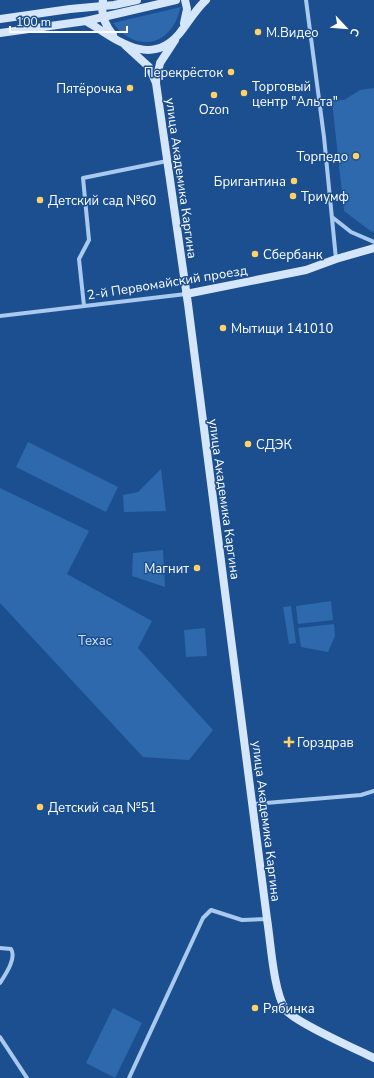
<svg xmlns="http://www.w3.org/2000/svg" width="374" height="1078" font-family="'Nunito Sans',sans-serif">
  <rect width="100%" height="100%" fill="#1b4f8f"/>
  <path fill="#2e69ad" d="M 181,7 C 178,15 176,24 170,30 C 153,51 126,42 113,23 Z
    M 374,88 L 374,231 L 372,232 L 344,211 L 332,101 L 344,100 L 360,90 Z
    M 28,442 L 118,487 L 106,512 L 16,467 Z
    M 161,469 L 166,511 L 124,512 L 123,495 L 138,492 Z
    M 0,488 L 89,531 L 67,574 L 152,621 L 138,648 L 213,730 L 189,760 L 143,757 L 0,603 Z
    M 163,550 L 165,587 L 132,576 L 133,553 Z
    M 331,601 L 333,620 L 298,624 L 296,606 Z
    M 291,606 L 296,643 L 289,644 L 283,607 Z
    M 334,624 L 335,636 L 328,652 L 301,647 L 298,628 Z
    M 205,628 L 207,656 L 186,657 L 184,630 Z
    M 113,1008 L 142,1023 L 115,1078 L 86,1063 Z"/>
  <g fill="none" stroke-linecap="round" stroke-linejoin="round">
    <path stroke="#a9c9ee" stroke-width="4" d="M 306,0 L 324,137 L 336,259
      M 332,217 L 351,232 L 374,242
      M 84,306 L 79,259 L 89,240 L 83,178 L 167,161
      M 0,316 L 186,294
      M 253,804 L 361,795 L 374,791
      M 0,948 L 11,949 C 17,958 5,975 0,983
      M 0,1037 L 27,1078
      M 129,1078 L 203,918 L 211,910 L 242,920 L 267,919"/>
    <path stroke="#d6e6fa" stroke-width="8" d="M 103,0 C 100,13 105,25 113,35
      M 0,19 L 70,9 L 114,5 L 137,0
      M 86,21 C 115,38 149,69 179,34 C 188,23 195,10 206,0
      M 184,23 L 187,9 L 185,0
      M 0,33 L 86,21 L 176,0
      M 125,45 L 149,67 L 156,83 L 188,304 L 267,919 C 271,944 273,988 285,1009 C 292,1021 358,1050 374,1058
      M 156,82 L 160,63 L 175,40
      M 186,294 L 306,270 L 336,259 L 374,248"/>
  </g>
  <g fill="#ffd166" stroke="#1b4f8f" stroke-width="1.5">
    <circle cx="258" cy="32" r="4"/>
    <circle cx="231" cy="72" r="4"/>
    <circle cx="130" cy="88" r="4"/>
    <circle cx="244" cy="93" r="4"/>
    <circle cx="214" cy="95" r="4"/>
    <circle cx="356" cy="156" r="4"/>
    <circle cx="294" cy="181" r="4"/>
    <circle cx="293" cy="196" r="4"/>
    <circle cx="40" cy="200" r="4"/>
    <circle cx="255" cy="254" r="4"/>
    <circle cx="223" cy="328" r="4"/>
    <circle cx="248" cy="444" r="4"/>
    <circle cx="197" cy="568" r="4"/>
    <path d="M287 736h4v4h4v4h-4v4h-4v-4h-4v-4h4z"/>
    <circle cx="40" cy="807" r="4"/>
    <circle cx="255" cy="1008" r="4"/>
  </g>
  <g text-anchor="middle" stroke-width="3" stroke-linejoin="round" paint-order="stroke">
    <g font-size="13" fill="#fff" stroke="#1b4f8f" text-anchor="start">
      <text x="266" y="37">М.Видео</text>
      <text x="223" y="77" text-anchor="end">Перекрёсток</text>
      <text x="252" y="91">Торговый<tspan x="252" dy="15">центр "Альта"</tspan></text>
      <text x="122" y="93" text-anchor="end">Пятёрочка</text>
      <text x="214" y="114" text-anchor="middle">Ozon</text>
      <text x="348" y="161" text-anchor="end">Торпедо</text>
      <text x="286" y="186" text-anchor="end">Бригантина</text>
      <text x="301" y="201">Триумф</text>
      <text x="48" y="205">Детский сад №60</text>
      <text x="263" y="259">Сбербанк</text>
      <text x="231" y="333">Мытищи 141010</text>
      <text x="256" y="449">СДЭК</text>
      <text x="189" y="573" text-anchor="end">Магнит</text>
      <text x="297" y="747">Горздрав</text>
      <text x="48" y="812">Детский сад №51</text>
      <text x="263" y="1013">Рябинка</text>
    </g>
    <g font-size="13" fill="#fff" stroke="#1b4f8f">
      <text transform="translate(182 178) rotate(82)" y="5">улица Академика Каргина</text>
      <text transform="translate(167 282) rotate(-9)" y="5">2-й Первомайский проезд</text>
      <text transform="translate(225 499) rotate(82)" y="5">улица Академика Каргина</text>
      <text transform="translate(267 821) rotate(83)" y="5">улица Академика Каргина</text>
    </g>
    <g font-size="13" fill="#cfe3fa" stroke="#1b4f8f">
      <text x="95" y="645">Техас</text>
    </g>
  </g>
  <g transform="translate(346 28) rotate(116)" stroke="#1b4f8f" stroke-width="3" paint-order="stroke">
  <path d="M0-3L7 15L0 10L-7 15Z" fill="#ffffff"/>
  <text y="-6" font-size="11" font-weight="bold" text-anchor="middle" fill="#ffffff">С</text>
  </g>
  <path d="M10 26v6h117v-6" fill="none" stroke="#ffffff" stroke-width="2"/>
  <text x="16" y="26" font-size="12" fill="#ffffff" stroke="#1b4f8f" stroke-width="3" paint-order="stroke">100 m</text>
</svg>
